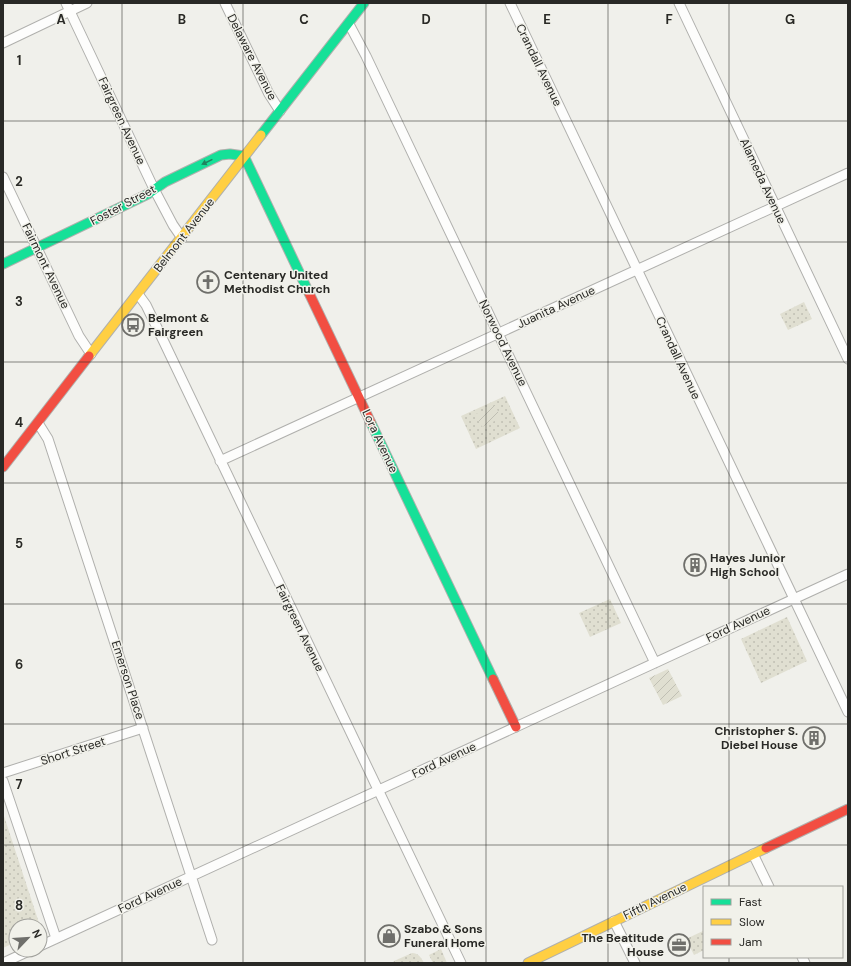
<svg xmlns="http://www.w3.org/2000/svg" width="851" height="966" font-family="'DM Sans',sans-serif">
  <defs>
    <pattern id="grass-dots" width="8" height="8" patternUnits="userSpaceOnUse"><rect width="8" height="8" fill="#e0dfd1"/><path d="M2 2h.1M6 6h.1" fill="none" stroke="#c0bfb3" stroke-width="1.8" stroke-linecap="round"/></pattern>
    <pattern id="garden-furrows" width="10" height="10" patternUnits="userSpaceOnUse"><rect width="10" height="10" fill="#e0dfd1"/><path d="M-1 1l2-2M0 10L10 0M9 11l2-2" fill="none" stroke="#c0bfb3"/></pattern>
  </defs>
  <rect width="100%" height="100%" fill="#f0f0eb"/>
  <path fill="url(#grass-dots)" d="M 804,302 L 812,319 L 788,330 L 780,314 Z
    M 505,396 L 520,428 L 476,449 L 461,416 Z
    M 610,599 L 621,623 L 590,637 L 579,613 Z
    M 787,617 L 807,661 L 761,683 L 741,639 Z
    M 3,813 L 40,926 L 16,926 L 16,942 L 3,948 Z
    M 703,931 L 704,933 L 704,950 L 694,955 L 686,939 Z
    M 441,949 L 447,963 L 433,963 L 429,955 Z
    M 412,953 C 418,953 421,957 424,963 L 393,963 L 394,961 Z"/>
  <path fill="url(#garden-furrows)" d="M 495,405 L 501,418 L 482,427 L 476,414 Z
    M 668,669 L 682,696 L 663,705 L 649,678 Z"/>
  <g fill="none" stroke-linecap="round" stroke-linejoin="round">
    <g stroke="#b0b0ad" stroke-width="11">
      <path id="street" d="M 66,3 L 154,189 L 173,225 L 182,238
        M 225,3 L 269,94 L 280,111
        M 510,3 L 848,712
        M 679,3 L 848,359
        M 349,24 L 366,56 L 655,663
        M 3,43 L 87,3
        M 3,177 L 79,336 L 91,354
        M 138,294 L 146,305 L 163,340 L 461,963
        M 38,423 L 48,439 L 212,940
        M 220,461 L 848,173
        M 3,773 L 143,728
        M 3,781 L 56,938
        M 753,854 L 769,887
        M 614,921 L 635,963
        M 40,946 L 848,574
        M 802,957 L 805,963
        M 3,963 L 31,950"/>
    </g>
    <g stroke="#b0b0ad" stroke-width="11">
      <path id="fast" d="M 261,135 L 364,3
        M 3,264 L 148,194 L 165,182 L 221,155 L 230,154 L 244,156 L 309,293
        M 371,423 L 493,679"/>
    </g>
    <g stroke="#b0b0ad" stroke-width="11">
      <path id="slow" d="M 89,356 L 261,135
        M 528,963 L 766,848"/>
    </g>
    <g stroke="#b0b0ad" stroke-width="11">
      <path id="jam" d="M 309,293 L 371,423
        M 3,467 L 89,356
        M 493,679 L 516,727
        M 766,848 L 848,809"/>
    </g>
    <use href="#street" stroke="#fdfdfc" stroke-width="9"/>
    <use href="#fast" stroke="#16e098" stroke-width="9"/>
    <use href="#slow" stroke="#ffcf43" stroke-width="9"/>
    <use href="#jam" stroke="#f24e42" stroke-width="9"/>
  </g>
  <defs><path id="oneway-solid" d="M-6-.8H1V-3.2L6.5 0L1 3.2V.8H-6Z"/></defs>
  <use fill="#20845f" href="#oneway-solid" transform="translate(207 162) rotate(154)"/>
  <path fill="none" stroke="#292926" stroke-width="1" stroke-opacity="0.55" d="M 122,3 L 122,963M 243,3 L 243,963M 365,3 L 365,963M 486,3 L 486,963M 608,3 L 608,963M 729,3 L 729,887M 3,121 L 848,121M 3,242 L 848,242M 3,362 L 848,362M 3,483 L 848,483M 3,604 L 848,604M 3,724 L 848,724M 3,845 L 848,845M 729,957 L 729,963"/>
  <defs>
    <g id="church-ring" transform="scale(1.15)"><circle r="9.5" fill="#f1f1ea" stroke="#6f6f6b" stroke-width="1.5"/><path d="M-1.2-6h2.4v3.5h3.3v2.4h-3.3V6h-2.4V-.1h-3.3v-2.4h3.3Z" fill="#6f6f6b"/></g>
    <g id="bus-ring" transform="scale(1.15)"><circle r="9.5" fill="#f1f1ea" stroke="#6f6f6b" stroke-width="1.5"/><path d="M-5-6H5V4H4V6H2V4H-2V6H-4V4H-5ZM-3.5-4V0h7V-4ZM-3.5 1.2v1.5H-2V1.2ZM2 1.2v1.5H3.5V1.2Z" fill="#6f6f6b"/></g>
    <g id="building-ring" transform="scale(1.15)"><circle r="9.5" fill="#f1f1ea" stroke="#6f6f6b" stroke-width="1.5"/><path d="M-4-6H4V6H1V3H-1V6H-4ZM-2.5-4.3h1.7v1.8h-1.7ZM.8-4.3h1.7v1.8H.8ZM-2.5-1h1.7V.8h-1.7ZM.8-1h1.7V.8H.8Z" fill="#6f6f6b"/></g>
    <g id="shop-ring" transform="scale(1.15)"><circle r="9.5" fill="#f1f1ea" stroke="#6f6f6b" stroke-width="1.5"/><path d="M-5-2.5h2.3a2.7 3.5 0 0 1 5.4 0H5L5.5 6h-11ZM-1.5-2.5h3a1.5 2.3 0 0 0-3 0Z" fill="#6f6f6b"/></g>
    <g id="office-ring" transform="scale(1.15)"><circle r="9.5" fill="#f1f1ea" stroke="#6f6f6b" stroke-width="1.5"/><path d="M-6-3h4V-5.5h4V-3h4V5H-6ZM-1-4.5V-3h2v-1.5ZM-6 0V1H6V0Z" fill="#6f6f6b"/></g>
  </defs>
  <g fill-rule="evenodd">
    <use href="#church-ring" x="208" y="282"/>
    <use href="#bus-ring" x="133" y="325"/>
    <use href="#building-ring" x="695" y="565"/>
    <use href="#building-ring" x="814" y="738"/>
    <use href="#shop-ring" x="389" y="936"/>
    <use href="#office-ring" x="679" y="945"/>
  </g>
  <g text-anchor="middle" stroke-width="3" stroke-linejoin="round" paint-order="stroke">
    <g font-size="12" fill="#292926" stroke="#f1f1ea">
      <text transform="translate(252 57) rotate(63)" y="4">Delaware Avenue</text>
      <text transform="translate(539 65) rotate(64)" y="4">Crandall Avenue</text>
      <text transform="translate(122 121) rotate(65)" y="4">Fairgreen Avenue</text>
      <text transform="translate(763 181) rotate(65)" y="4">Alameda Avenue</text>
      <text transform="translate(123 205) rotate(-28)" y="4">Foster Street</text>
      <text transform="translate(184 235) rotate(-52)" y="4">Belmont Avenue</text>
      <text transform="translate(46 266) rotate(64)" y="4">Fairmont Avenue</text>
      <text transform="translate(556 307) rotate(-25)" y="4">Juanita Avenue</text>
      <text transform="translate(503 343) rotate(64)" y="4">Norwood Avenue</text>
      <text transform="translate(678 358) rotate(65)" y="4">Crandall Avenue</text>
      <text transform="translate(380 441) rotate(65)" y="4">Lora Avenue</text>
      <text transform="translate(738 624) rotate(-25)" y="4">Ford Avenue</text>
      <text transform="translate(300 628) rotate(64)" y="4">Fairgreen Avenue</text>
      <text transform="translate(128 680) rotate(72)" y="4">Emerson Place</text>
      <text transform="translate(73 751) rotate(-18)" y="4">Short Street</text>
      <text transform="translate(444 760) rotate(-25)" y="4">Ford Avenue</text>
      <text transform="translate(150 895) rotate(-25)" y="4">Ford Avenue</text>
      <text transform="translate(655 901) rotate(-26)" y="4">Fifth Avenue</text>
    </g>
    <g font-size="12" font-weight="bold" fill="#292926" stroke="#f1f1ea" text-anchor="start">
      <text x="224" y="279">Centenary United<tspan x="224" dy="14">Methodist Church</tspan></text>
      <text x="148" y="322">Belmont &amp;<tspan x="148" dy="14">Fairgreen</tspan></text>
      <text x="710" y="562">Hayes Junior<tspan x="710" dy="14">High School</tspan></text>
      <text x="798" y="735" text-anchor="end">Christopher S.<tspan x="798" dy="14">Diebel House</tspan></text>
      <text x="404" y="933">Szabo &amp; Sons<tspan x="404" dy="14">Funeral Home</tspan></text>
      <text x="664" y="942" text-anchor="end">The Beatitude<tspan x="664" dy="14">House</tspan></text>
    </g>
  </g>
  <g font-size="13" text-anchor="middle" font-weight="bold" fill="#292926" stroke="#f1f1ea" stroke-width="3" stroke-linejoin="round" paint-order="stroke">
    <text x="61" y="24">A</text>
    <text x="182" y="24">B</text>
    <text x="304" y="24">C</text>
    <text x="426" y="24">D</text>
    <text x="547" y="24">E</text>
    <text x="669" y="24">F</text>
    <text x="790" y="24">G</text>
    <text x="19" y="65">1</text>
    <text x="19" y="186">2</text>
    <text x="19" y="306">3</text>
    <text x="19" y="427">4</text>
    <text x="19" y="548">5</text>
    <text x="19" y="669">6</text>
    <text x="19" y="789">7</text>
    <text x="19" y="910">8</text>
  </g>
  <rect width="851" height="966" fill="none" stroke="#292926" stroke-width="8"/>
  <rect x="703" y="886" width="140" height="72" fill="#f1f1ea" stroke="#a1a19c"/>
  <rect x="711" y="899" width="20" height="6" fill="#16e098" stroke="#a1a19c"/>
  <text x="739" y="906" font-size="12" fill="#292926">Fast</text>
  <rect x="711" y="919" width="20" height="6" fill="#ffcf43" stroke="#a1a19c"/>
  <text x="739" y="926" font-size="12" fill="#292926">Slow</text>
  <rect x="711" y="939" width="20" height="6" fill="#f24e42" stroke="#a1a19c"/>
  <text x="739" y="946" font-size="12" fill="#292926">Jam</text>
  <g transform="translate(28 938) rotate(65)"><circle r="19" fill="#f1f1ea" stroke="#a1a19c"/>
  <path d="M0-3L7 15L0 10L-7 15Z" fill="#6f6f6b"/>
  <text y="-6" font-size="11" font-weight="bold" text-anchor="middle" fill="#292926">N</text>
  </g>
</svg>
